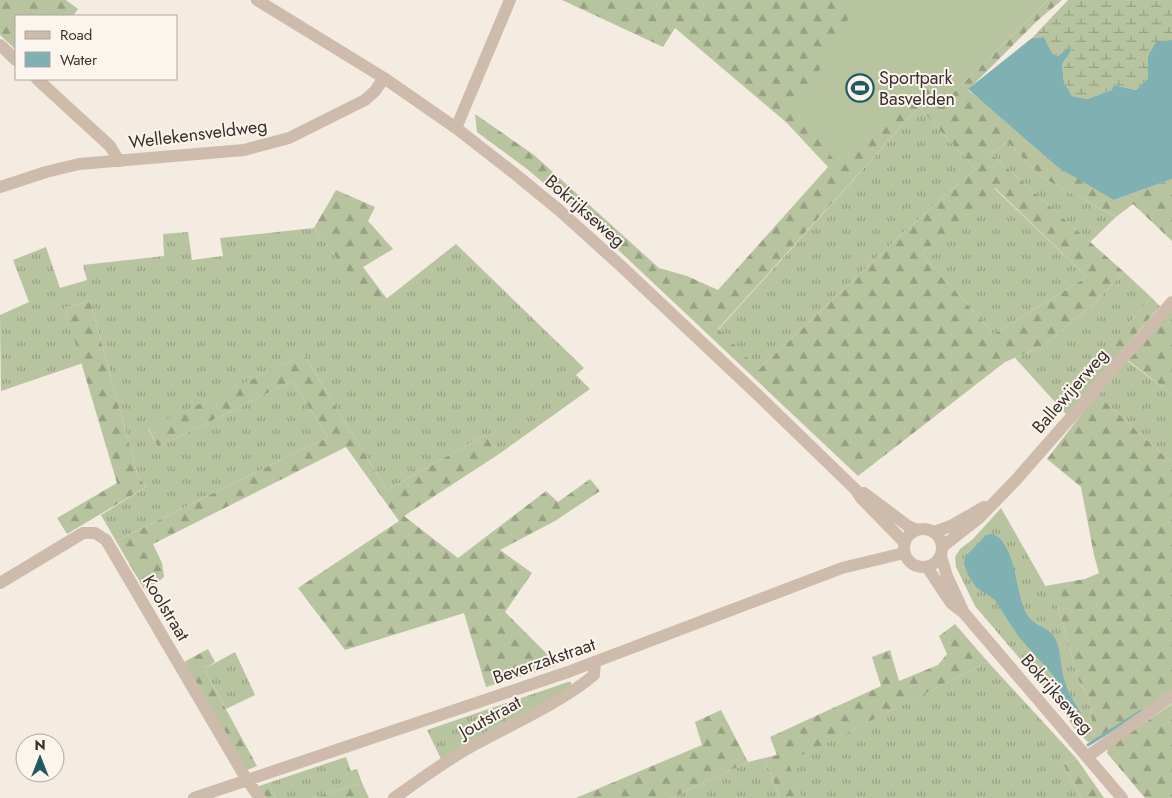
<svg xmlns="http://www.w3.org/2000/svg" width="1172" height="798" font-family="Jost,sans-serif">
  <defs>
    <pattern id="grass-tufts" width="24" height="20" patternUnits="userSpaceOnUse" patternTransform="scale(1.25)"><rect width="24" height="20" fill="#b8c4a0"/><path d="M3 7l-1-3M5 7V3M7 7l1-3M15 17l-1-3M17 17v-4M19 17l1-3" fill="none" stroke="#97a083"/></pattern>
    <pattern id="forest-firs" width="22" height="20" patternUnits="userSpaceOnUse" patternTransform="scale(1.25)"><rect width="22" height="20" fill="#b8c4a0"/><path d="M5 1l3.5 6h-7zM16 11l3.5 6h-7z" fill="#97a083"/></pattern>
    <pattern id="wetland-marsh" width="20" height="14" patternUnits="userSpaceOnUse" patternTransform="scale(1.25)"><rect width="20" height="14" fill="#b8c4a0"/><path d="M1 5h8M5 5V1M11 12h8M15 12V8" fill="none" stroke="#97a083"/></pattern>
  </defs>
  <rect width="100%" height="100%" fill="#f4ebe1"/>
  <path fill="url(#grass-tufts)" d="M 919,107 L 975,169 L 903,233 L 759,369 L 718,330 Z
    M 1007,142 L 1043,178 L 1116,217 L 1090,242 L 991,154 Z
    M 994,188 L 1087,277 L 994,334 L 922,254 Z
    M 314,228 L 376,307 L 456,244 L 584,368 L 576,375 L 590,389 L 499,454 L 485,435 L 387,490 L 304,355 L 148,429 L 158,447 L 292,381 L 328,437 L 116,541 L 101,515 L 146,487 L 138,476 L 90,301 L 65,308 L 83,363 L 1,391 L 0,315 L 29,302 L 13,260 L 46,247 L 60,288 L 87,280 L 83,265 L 164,256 L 163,234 L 188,232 L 192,260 L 223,256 L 220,238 Z
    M 1124,272 L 1151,297 L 1065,400 L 1073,407 L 1066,414 L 1015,358 L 1043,346 L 1095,303 Z
    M 1126,360 L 1172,394 L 1172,463 L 1097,394 Z
    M 1001,508 L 1058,608 L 1079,681 L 1089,699 L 1093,731 L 1096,741 L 1088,742 L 1074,728 L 1061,707 L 975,606 L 956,567 L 955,557 L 960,549 L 973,539 Z
    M 235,652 L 255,695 L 226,709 L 204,669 Z
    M 988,662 L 1077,759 L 1063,764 L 1081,798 L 802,798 L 787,762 Z
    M 568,682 L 571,682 L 572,687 L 442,761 L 427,730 Z
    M 346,757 L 351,771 L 357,769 L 362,783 L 312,798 L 276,798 L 268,783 Z
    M 764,758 L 780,798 L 671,798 L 748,762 Z"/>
  <path fill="url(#forest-firs)" fill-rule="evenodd" d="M 0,0 L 66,0 L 78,9 L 73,16 L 16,16 L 16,50 L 0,35 Z
    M 562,0 L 868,0 L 947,99 L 1048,0 L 1062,0 L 1037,21 L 968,90 L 1114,200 L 1172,179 L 1172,241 L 1133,204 L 1116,217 L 1043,178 L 1007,142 L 991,154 L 1124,272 L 1095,303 L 1043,346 L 1005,362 L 858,476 L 577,211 L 527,169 L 477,132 L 475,114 L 534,155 L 659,268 L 687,276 L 718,290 L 828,167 L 787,123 L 675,28 L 663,47 ZM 919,107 L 975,169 L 903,233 L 759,369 L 718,329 ZM 995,188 L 1087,277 L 994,334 L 922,254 Z
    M 336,190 L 375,207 L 368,221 L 393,249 L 363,267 L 387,299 L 376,308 L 314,228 Z
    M 1151,297 L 1160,306 L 1073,407 L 1064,400 Z
    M 90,301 L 138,476 L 146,487 L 67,534 L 57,518 L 117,483 L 65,308 Z
    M 1172,309 L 1172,394 L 1126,359 Z
    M 304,355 L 387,490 L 485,435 L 499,454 L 404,516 L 458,558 L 546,491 L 558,502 L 590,479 L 600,491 L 555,521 L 500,550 L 532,573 L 505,612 L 545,652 L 556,666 L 486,687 L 464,613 L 345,650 L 298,588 L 399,521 L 346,447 L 153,544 L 162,563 L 164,577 L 156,584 L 144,589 L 116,541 L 328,437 L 292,381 L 158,447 L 148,428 Z
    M 1097,394 L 1172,463 L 1172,692 L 1146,712 L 1096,741 L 1093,731 L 1089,699 L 1079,681 L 1058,608 L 1045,586 L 1085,579 L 1099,573 L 1094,555 L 1081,487 L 1047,459 Z
    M 955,624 L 988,662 L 788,762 L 802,798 L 780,798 L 764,758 L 777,755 L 770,737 L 881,686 L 872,657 L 890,650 L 899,681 L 938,665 L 947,654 L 939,636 Z
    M 208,649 L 215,662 L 204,669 L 257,766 L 247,770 L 184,662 Z
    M 1172,704 L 1172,798 L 1145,798 L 1107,753 L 1108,748 Z
    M 721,710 L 748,762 L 671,798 L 576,798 L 702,745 L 695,722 Z
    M 1077,759 L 1104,798 L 1081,798 L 1063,764 Z
    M 268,783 L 276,798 L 264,798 L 256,787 Z
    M 362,783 L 369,798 L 312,798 Z"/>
  <path fill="url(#wetland-marsh)" d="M 1068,0 L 1172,0 L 1172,40 L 1148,56 L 1148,78 L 1136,90 L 1113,85 L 1112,90 L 1087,99 L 1072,96 L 1064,82 L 1062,64 L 1070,53 L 1071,47 L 1058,56 L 1052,53 L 1044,37 L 1032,38 Z"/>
  <path fill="#b8c4a0" d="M 859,0 L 1048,0 L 947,99 L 919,78 L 841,169 L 796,111 Z"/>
  <path fill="#7fb0b2" d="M 1044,37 L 1052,53 L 1058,56 L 1071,46 L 1070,53 L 1062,64 L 1064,82 L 1072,96 L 1087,99 L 1112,90 L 1113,85 L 1136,90 L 1148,78 L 1148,56 L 1156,42 L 1172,40 L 1172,179 L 1114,200 L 1059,168 L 968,89 L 1032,38 Z
    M 993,534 C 1014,543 1016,586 1023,606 C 1030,628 1048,625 1055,638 C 1061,649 1060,663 1063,675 C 1066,689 1073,701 1081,713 L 1076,717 L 1065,703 L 1053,675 L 1018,636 L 995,600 L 976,587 L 968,575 L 964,564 L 965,557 L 986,535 Z"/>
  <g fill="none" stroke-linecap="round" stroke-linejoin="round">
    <path stroke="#7fb0b2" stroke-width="3" d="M 1088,745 L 1141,711"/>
    <path stroke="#cdbbac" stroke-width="12" d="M 257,0 L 384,78 L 456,128 L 510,170 L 559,210 L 621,266 L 761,398 L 856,490 L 861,498 L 904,542
      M 0,45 L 16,60
      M 37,79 L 110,146 L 119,161
      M 456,128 L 510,0
      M 0,187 L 46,172 L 79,164 L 244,150 L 289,138 L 365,100 L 375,91 L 384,78
      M 864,493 L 908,526 L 917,530
      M904 548a19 19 0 1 1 38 0a19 19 0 1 1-38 0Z
      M 934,532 L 951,526 L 984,507
      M 942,547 L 979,518 L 1015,481 L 1172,302
      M 941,556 L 947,576 L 964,613
      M 927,567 L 951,603 L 964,613 L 1122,798
      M 0,583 L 83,533 L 95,533 L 106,540 L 247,780 L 260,798
      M 1088,756 L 1172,696
      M 194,798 L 568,672 L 842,568 L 904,553
      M 394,798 C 420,780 446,760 474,745 C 514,723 559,704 594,675 L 595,662"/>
  </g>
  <defs>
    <g id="stadium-ring" transform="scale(1.4375)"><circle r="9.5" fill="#fbf5ee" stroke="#1f5a5e" stroke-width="1.5"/><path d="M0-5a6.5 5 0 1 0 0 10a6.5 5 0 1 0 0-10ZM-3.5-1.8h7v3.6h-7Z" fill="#1f5a5e"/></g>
  </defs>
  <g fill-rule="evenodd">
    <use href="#stadium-ring" x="860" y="88"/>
  </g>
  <g text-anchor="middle" stroke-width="4" stroke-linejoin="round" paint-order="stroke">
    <g font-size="18" fill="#3b302b" stroke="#fbf5ee" text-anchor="start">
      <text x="879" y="84">Sportpark<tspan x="879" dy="21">Basvelden</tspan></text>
    </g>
    <g font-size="18" fill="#3b302b" stroke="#fbf5ee">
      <text transform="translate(198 134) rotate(-7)" y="6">Wellekensveldweg</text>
      <text transform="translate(585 211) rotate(41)" y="6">Bokrijkseweg</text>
      <text transform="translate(1070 391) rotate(-49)" y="6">Ballewijerweg</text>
      <text transform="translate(166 608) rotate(59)" y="6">Koolstraat</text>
      <text transform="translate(544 661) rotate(-19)" y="6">Beverzakstraat</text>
      <text transform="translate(1057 694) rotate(49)" y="6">Bokrijkseweg</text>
      <text transform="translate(490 717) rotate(-29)" y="6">Joutstraat</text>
    </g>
  </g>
  <rect x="15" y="15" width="162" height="65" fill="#fbf5ee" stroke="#aea6a0"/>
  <rect x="25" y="31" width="25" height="8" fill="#cdbbac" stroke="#aea6a0"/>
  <text x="60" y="40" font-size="15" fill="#3b302b">Road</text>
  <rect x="25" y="52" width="25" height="15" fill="#7fb0b2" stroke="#aea6a0"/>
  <text x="60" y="65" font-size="15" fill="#3b302b">Water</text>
  <g transform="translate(40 758)"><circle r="24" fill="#fbf5ee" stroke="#aea6a0"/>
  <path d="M0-4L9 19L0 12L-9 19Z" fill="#1f5a5e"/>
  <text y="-8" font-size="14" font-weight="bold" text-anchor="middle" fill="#3b302b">N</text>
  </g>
</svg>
